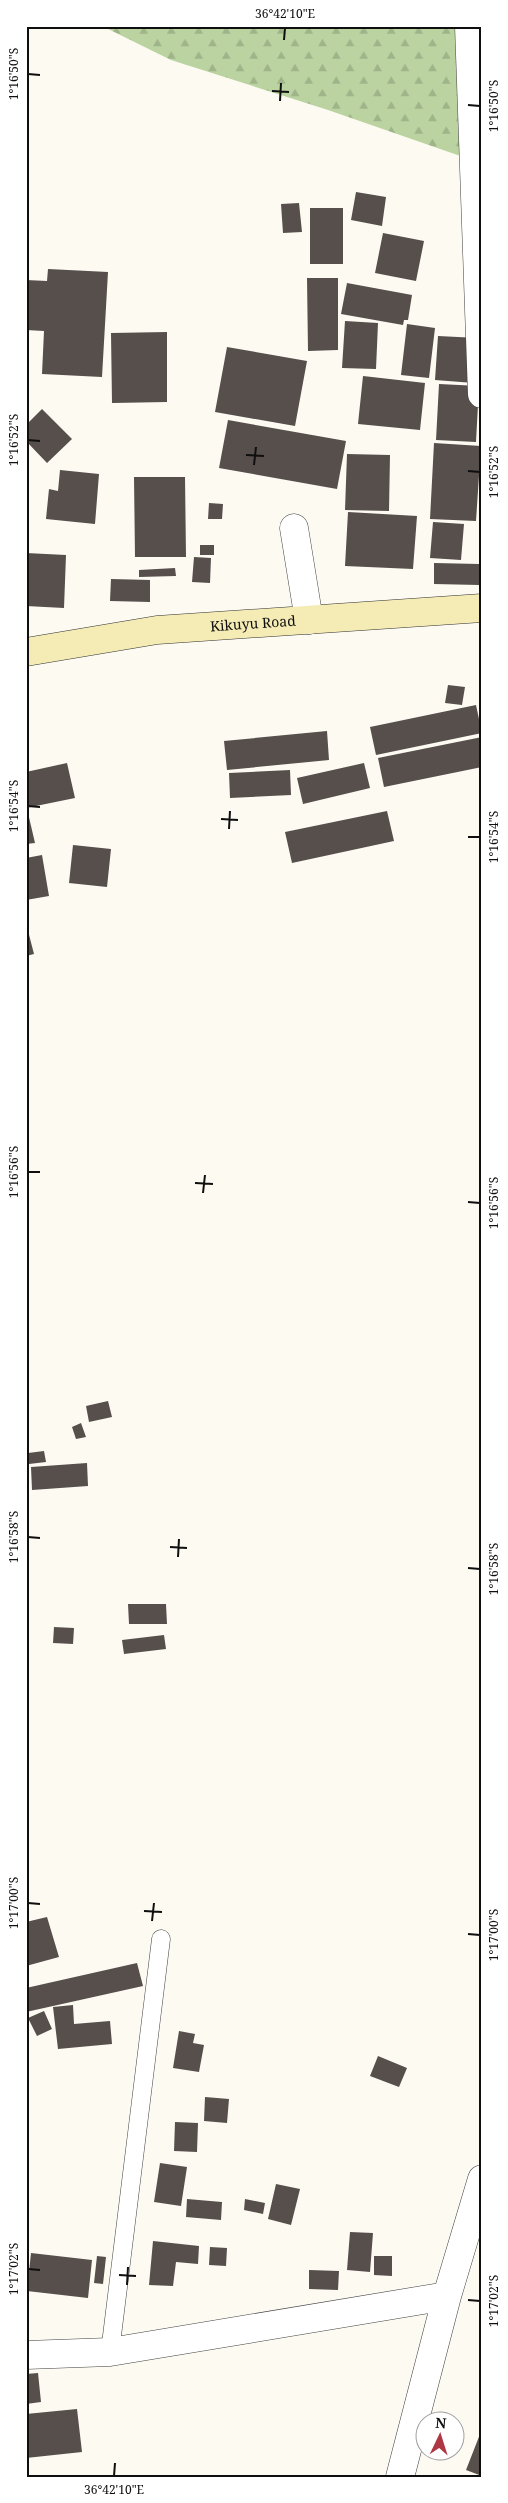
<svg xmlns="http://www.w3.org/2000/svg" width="508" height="2503" font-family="'Noto Serif',serif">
  <defs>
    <pattern id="forest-firs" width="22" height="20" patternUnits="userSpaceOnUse" patternTransform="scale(1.25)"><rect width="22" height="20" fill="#bad3a0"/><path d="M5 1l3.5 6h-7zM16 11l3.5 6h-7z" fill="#9fb489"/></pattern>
  </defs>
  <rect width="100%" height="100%" fill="#fdfaf2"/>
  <path fill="url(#forest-firs)" d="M 102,26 L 482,26 L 469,159 L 328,110 L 171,60 Z"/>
  <path fill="#564f4c" d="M 356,192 L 386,197 L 382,226 L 351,220 Z
    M 299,203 L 302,232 L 283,233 L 281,204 Z
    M 310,208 L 343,208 L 343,264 L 310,264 Z
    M 383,233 L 424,241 L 416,281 L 375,273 Z
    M 48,269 L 108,272 L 102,377 L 42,374 L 44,331 L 26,330 L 26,280 L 47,281 Z
    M 307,278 L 338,278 L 338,350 L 308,351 Z
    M 347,283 L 412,295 L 408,320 L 404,320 L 403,325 L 341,314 Z
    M 345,321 L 378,323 L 376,369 L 342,368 Z
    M 407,324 L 435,328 L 429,378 L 401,375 Z
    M 167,332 L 167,402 L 112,403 L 111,333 Z
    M 438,336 L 478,338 L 474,383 L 435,380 Z
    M 227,347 L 307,361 L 295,426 L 215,412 Z
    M 363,376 L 425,383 L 420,430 L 358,424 Z
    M 439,384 L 479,386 L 476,442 L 436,440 Z
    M 42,409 L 72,439 L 47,463 L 26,441 L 26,425 Z
    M 228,420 L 346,441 L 337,489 L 219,468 Z
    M 434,443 L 481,446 L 476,521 L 430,519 Z
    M 347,454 L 390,455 L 389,511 L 345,510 Z
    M 60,470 L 99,474 L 95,524 L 46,519 L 49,489 L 58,491 Z
    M 134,477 L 185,477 L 186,557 L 135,557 Z
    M 209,503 L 223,504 L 222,519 L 208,519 Z
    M 348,512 L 417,516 L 413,569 L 345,566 Z
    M 433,522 L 464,524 L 461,560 L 430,558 Z
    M 200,545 L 214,545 L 214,555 L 200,555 Z
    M 26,553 L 66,555 L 64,608 L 26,606 Z
    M 194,557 L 211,558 L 210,583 L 192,582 Z
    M 434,563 L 479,564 L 479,585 L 434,584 Z
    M 175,568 L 176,576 L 139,577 L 139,570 Z
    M 111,579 L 150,580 L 150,602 L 110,601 Z
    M 448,685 L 465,687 L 462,705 L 445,703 Z
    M 476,705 L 482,733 L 376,755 L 370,727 Z
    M 327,731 L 329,760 L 227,770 L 224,741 Z
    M 482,737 L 482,767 L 384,787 L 378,758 Z
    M 67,763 L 75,798 L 26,808 L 26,772 Z
    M 364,763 L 370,788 L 303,804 L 297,778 Z
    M 290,770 L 291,795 L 230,798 L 229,773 Z
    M 387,811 L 394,841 L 292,863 L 285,832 Z
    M 26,813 L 28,813 L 35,843 L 26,844 Z
    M 73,845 L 111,849 L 107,887 L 69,883 Z
    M 42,855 L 49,896 L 26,900 L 26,858 Z
    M 26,923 L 34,954 L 26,956 Z
    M 108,1401 L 112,1417 L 89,1422 L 86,1406 Z
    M 81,1423 L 86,1437 L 76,1439 L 72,1427 Z
    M 44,1451 L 46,1462 L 29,1464 L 28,1453 Z
    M 87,1463 L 88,1486 L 32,1490 L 31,1467 Z
    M 128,1604 L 166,1604 L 167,1624 L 129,1624 Z
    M 54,1627 L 74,1628 L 73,1644 L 53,1643 Z
    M 164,1635 L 166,1649 L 124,1654 L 122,1640 Z
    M 47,1917 L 59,1957 L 26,1966 L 26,1922 Z
    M 137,1963 L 143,1986 L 26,2012 L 26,1988 Z
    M 73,2005 L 74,2024 L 110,2021 L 112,2044 L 58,2049 L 53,2007 Z
    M 44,2011 L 52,2029 L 37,2036 L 28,2018 Z
    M 179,2031 L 195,2034 L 193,2043 L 204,2045 L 199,2072 L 173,2068 Z
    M 378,2056 L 407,2068 L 399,2087 L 370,2076 Z
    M 205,2097 L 229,2099 L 227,2123 L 204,2121 Z
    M 175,2122 L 198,2123 L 197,2152 L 174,2151 Z
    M 160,2163 L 187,2167 L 181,2206 L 154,2202 Z
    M 276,2184 L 300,2189 L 291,2225 L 268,2219 Z
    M 187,2199 L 222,2202 L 221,2220 L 186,2217 Z
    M 245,2199 L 265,2203 L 263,2214 L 244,2210 Z
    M 350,2232 L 373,2233 L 370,2272 L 347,2270 Z
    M 153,2241 L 199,2246 L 198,2264 L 176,2262 L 173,2286 L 149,2285 Z
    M 210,2247 L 227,2248 L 226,2266 L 209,2265 Z
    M 31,2253 L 92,2260 L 88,2298 L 27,2291 Z
    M 97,2256 L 106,2257 L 103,2284 L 94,2283 Z
    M 374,2256 L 392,2256 L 392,2276 L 374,2275 Z
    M 309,2270 L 339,2271 L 338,2290 L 309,2289 Z
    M 38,2373 L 41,2402 L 26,2404 L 26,2374 Z
    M 77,2409 L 82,2452 L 26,2458 L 26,2414 Z
    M 482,2429 L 482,2476 L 466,2470 Z"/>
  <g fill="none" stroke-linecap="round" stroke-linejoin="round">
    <g stroke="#424242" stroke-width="19">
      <path id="service" d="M 110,2352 L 161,1939"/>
    </g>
    <g stroke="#424242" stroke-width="29">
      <path id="minor" d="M 469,26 L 482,394
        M 294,528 L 309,620
        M 26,2355 L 110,2352 L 447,2296
        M 400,2477 L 447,2296 L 482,2179"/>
    </g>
    <g stroke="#313131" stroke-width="29">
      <g id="secondary">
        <path id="s1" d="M 26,652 L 157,630 L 482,608"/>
      </g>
    </g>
    <use href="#service" stroke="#fff" stroke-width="18"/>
    <use href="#minor" stroke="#fff" stroke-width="28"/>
    <use href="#secondary" stroke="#f5ebb5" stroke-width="28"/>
  </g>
  <path fill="none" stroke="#0f0f0f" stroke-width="2" d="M 284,40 L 285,28M 28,74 L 40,75M 272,91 L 289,92M 280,101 L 281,83M 468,105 L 480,106M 28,440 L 40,441M 246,455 L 264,456M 254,465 L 256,447M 468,471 L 480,472M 28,806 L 40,807M 221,819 L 238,820M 229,829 L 230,811M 468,837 L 480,837M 28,1172 L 40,1172M 195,1183 L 213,1184M 203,1193 L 205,1175M 468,1202 L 480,1203M 28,1537 L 40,1538M 170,1547 L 187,1548M 178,1557 L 179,1539M 468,1568 L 480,1569M 28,1903 L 40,1904M 144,1911 L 162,1912M 152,1921 L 154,1903M 468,1934 L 480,1935M 28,2269 L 40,2270M 119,2275 L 136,2276M 127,2285 L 128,2267M 468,2300 L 480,2301M 114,2476 L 115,2463"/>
  <g text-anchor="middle" stroke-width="5" stroke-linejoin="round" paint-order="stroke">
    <g font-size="14" fill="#0f0f0f" stroke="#fff">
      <text dy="5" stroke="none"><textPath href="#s1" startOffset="229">Kikuyu Road</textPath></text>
    </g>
  </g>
  <rect width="508" height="2503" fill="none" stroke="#ffffff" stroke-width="55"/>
  <g transform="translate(440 2436) rotate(4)"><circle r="24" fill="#ffffff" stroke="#9f9f9f"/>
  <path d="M0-4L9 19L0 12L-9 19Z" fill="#ae3743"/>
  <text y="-8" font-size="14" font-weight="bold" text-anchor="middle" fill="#0f0f0f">N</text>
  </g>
  <rect x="28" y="28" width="452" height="2448" fill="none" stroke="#0f0f0f" stroke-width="2"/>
  <g font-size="12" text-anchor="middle" fill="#0f0f0f">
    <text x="285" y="18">36°42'10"E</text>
    <text transform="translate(14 74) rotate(-90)" y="4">1°16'50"S</text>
    <text transform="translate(494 106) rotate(-90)" y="4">1°16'50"S</text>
    <text transform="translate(14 440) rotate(-90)" y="4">1°16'52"S</text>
    <text transform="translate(494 472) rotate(-90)" y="4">1°16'52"S</text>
    <text transform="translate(14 806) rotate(-90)" y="4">1°16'54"S</text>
    <text transform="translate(494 837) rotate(-90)" y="4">1°16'54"S</text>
    <text transform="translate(14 1172) rotate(-90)" y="4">1°16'56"S</text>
    <text transform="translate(494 1203) rotate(-90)" y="4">1°16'56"S</text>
    <text transform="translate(14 1537) rotate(-90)" y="4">1°16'58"S</text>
    <text transform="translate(494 1569) rotate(-90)" y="4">1°16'58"S</text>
    <text transform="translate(14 1903) rotate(-90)" y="4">1°17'00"S</text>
    <text transform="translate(494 1935) rotate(-90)" y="4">1°17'00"S</text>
    <text transform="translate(14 2269) rotate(-90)" y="4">1°17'02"S</text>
    <text transform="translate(494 2301) rotate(-90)" y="4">1°17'02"S</text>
    <text x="114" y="2494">36°42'10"E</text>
  </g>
</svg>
